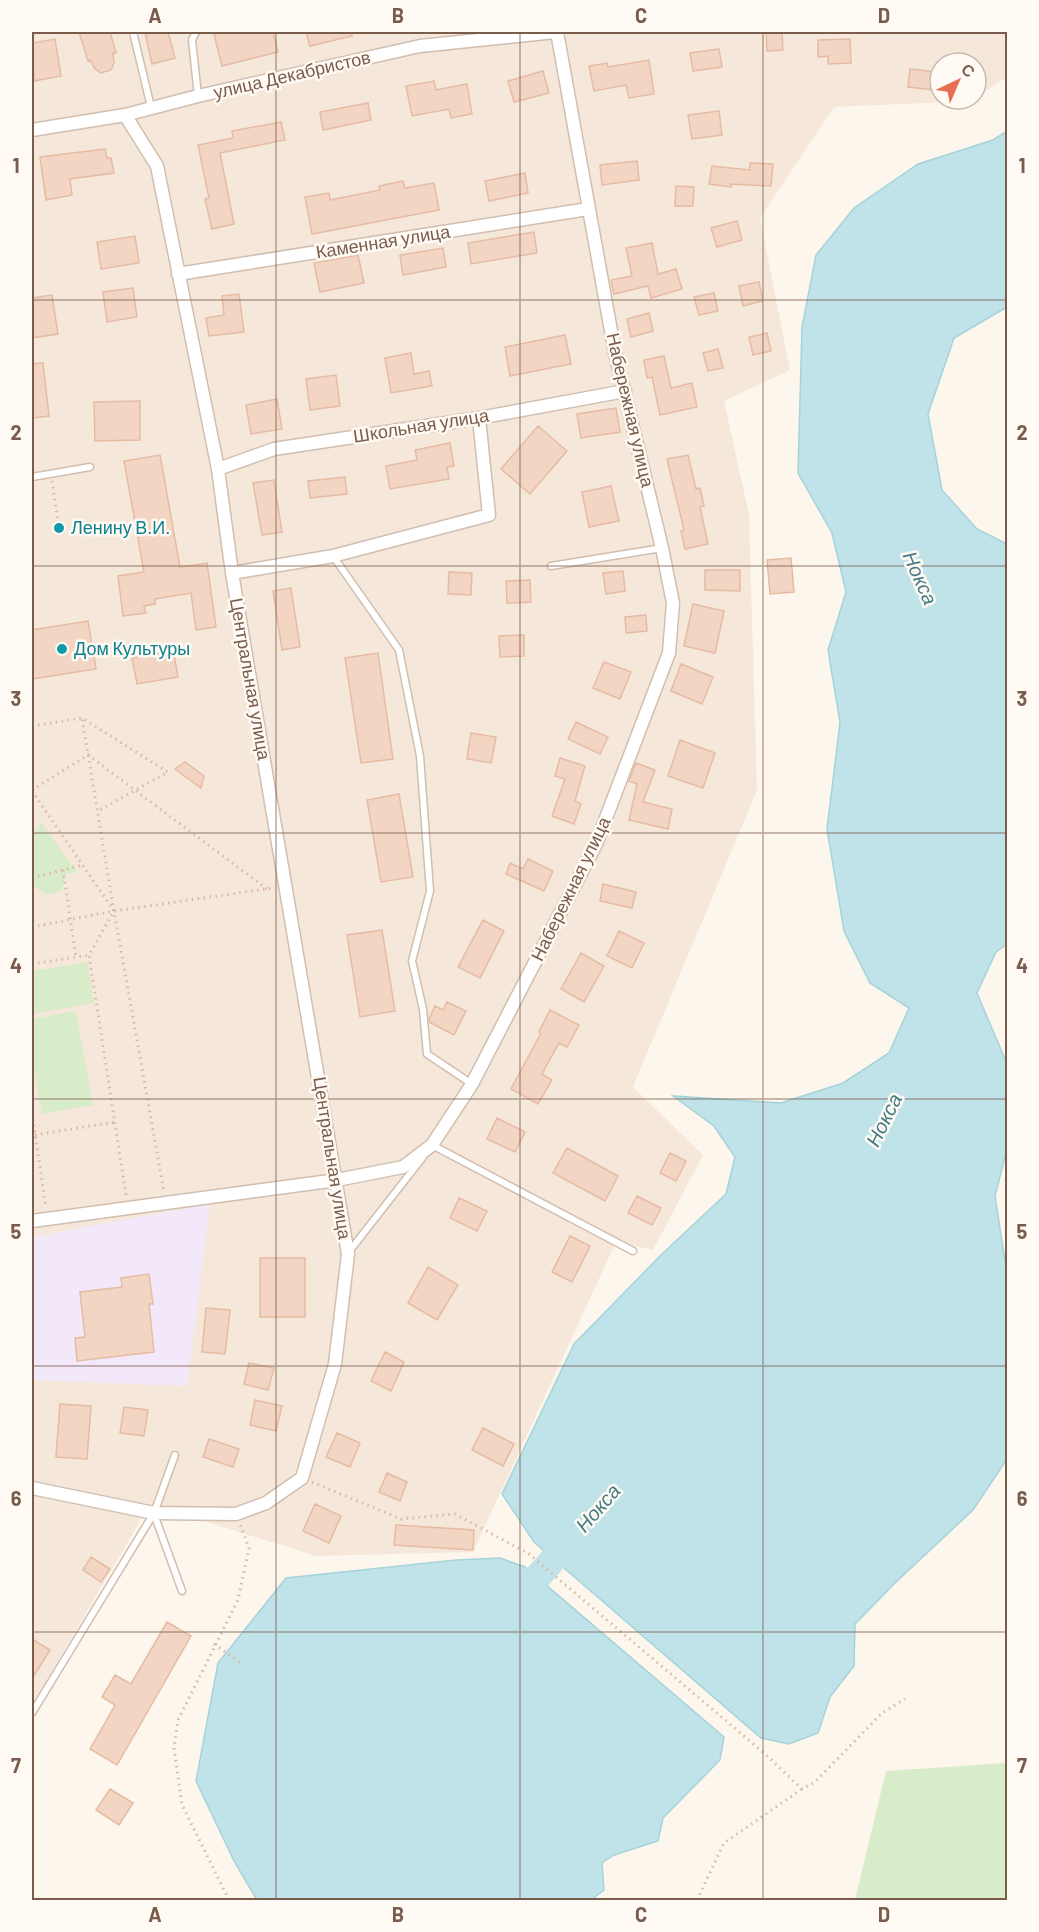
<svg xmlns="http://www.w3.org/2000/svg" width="1039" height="1932" font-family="Barlow,sans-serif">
  <rect width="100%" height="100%" fill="#fdf6ec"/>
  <path fill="#f5e8da" d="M 32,32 L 1007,32 L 1007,77 L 976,97 L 976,63 L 940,63 L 940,99 L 972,99 L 969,101 L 834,107 L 760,218 L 790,370 L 724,401 L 749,514 L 757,790 L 633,1087 L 703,1155 L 653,1250 L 616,1242 L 473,1552 L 316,1556 L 150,1504 L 32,1705 Z"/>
  <path fill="#f3e8fa" d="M 210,1204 L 187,1386 L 32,1380 L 32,1237 Z"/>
  <path fill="#d8ecc9" d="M 41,822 L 77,873 L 67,873 L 61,891 L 46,895 L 34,886 L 32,888 L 32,825 L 37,831 Z
    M 87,962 L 94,1003 L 32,1014 L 32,971 Z
    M 76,1011 L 93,1105 L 42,1114 L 32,1057 L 32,1019 Z
    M 1007,1763 L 1007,1900 L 855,1900 L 886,1771 Z"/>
  <path fill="#bfe3e8" stroke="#a5d3da" stroke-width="1.5" d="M 1007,131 L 1007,307 L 954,338 L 928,414 L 942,490 L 977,529 L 1007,544 L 1007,944 L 996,952 L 977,993 L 1007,1064 L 1007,1149 L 995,1196 L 1007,1274 L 1007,1459 L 973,1510 L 896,1582 L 855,1624 L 854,1666 L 830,1697 L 818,1733 L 789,1744 L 761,1738 L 534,1542 L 502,1494 L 574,1344 L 661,1255 L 726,1194 L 735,1157 L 714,1126 L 673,1096 L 781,1103 L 843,1083 L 889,1053 L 909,1008 L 870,983 L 844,931 L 827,829 L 840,722 L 828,650 L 846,592 L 832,533 L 798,473 L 802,327 L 816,255 L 854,208 L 918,164 L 993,140 Z
    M 500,1558 L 525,1567 L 724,1737 L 720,1760 L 663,1818 L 658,1841 L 614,1855 L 602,1863 L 604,1890 L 591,1900 L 257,1900 L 234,1861 L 196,1781 L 218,1663 L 286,1578 L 456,1560 Z"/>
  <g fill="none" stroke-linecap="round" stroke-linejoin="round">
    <path stroke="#bfe3e8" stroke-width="27" d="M 514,1604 L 578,1531"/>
  </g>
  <path fill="#f3d5c3" stroke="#e6bba3" stroke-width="1.5" d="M 79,32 L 110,32 L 116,53 L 113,53 L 114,63 L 111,70 L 101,73 L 95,69 L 90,60 L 88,61 Z
    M 145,32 L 168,32 L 175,58 L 152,64 Z
    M 225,32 L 273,32 L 278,52 L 222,66 L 214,34 Z
    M 306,32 L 352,32 L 352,36 L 310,46 Z
    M 766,32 L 782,32 L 783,50 L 767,51 Z
    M 55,39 L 61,76 L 34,81 L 32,43 Z
    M 850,39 L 851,63 L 828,64 L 828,56 L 818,57 L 818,40 Z
    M 719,49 L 722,67 L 693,71 L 690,53 Z
    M 649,60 L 654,94 L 629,98 L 626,85 L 594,91 L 589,66 L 607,63 L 608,67 Z
    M 910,69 L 936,72 L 934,90 L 908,87 Z
    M 543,71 L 549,93 L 514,102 L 508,81 Z
    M 434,81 L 436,90 L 467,84 L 472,114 L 451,118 L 449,109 L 412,116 L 406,86 Z
    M 368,103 L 371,120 L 323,130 L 320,112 Z
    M 719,111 L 722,135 L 692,139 L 688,115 Z
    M 281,122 L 285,140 L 220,153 L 234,224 L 212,229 L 205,199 L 209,198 L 198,145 L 233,138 L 232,131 Z
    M 105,149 L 107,158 L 111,158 L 114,173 L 70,179 L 72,195 L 46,200 L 40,157 Z
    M 637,161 L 639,180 L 602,185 L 600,165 Z
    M 750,163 L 773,164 L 771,186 L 731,184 L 731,187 L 709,184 L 712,166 L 750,170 Z
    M 525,173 L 528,193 L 489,201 L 485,181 Z
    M 403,181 L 405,188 L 434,183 L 439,210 L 312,234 L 305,197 L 329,193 L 330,200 L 380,190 L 379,186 Z
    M 676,186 L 694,187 L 693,206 L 675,206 Z
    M 737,221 L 742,240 L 717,247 L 711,228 Z
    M 534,232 L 537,253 L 471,264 L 468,243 Z
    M 135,236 L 139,263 L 101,269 L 97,242 Z
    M 652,243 L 658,274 L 676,269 L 682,289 L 651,298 L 648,286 L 614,294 L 611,280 L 632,276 L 626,248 Z
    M 443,248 L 446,267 L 403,275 L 400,255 Z
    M 358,255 L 364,283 L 320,292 L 314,263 Z
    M 759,282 L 763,301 L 743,306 L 739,286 Z
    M 133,288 L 137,317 L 107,322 L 103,292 Z
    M 714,293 L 718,311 L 699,315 L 694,297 Z
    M 239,294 L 244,332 L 209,336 L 206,318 L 224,315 L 222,296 Z
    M 52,295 L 58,334 L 32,338 L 32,298 Z
    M 649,313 L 653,331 L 631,337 L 627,319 Z
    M 767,333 L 771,351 L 753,355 L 749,337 Z
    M 565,335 L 571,364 L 510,376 L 505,347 Z
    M 718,349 L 723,368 L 708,371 L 703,353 Z
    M 411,353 L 414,374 L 429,371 L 432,386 L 391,393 L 385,358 Z
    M 664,356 L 671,388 L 692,383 L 697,407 L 660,415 L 652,377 L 647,378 L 644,360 Z
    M 43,363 L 49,416 L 32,418 L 32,364 Z
    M 336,375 L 340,406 L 310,410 L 306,379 Z
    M 277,399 L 282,429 L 251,434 L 246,405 Z
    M 140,401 L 140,440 L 95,441 L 94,402 Z
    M 616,408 L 620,432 L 581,438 L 577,414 Z
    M 538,426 L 567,451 L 530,494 L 501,469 Z
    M 450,443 L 454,466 L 447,467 L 449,479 L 390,489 L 386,466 L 417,460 L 415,450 Z
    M 160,455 L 180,567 L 207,563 L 216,627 L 196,630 L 191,593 L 155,599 L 155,604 L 144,606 L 146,613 L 123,616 L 118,576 L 144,572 L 124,461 Z
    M 688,455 L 696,489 L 700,488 L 704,506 L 700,507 L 708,544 L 685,549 L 681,531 L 684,530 L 667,459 Z
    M 345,477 L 347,494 L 310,498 L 308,481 Z
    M 274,480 L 282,532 L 262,535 L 253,483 Z
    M 611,486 L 619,521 L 589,527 L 582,492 Z
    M 791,558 L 794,592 L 770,594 L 767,560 Z
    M 705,570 L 740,570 L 740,591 L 705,590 Z
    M 623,571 L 625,591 L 606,594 L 603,573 Z
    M 449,572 L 472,573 L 471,595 L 448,594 Z
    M 530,580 L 531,602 L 507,603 L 506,581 Z
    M 291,588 L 300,647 L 282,650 L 273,591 Z
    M 693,604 L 724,611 L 715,653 L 684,646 Z
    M 646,615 L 647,631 L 626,633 L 625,617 Z
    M 88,621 L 96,669 L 32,679 L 32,630 Z
    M 524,635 L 524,656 L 500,657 L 499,636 Z
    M 173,650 L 178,677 L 137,684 L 132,658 Z
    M 378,653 L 393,759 L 361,763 L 345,658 Z
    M 604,662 L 631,672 L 620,699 L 593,688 Z
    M 681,664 L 713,677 L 702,704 L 671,691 Z
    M 576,722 L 608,737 L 600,754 L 568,739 Z
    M 471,733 L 496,737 L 491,763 L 467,759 Z
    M 680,740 L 715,753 L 703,788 L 668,776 Z
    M 560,758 L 585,766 L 575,801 L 581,804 L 574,824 L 552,816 L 565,779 L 555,776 Z
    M 185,762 L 204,776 L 201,788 L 175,769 Z
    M 636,763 L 655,770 L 643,802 L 672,809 L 668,829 L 629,820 L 637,784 L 629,781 Z
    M 399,794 L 413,877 L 381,882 L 367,800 Z
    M 528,859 L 553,871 L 544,891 L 506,874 L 510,863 L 523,869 Z
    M 603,884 L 636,892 L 632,908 L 600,901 Z
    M 483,920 L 504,931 L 480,978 L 458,967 Z
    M 382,930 L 395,1011 L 360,1017 L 347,935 Z
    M 619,931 L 644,943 L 632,968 L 607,956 Z
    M 581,953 L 604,966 L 584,1002 L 561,989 Z
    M 447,1002 L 466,1011 L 454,1035 L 429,1022 L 429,1019 L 435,1006 L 443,1010 Z
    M 550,1010 L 579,1025 L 567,1047 L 559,1043 L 542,1074 L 552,1080 L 538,1104 L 511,1089 L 541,1033 L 539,1032 Z
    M 497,1118 L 525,1132 L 515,1152 L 487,1139 Z
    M 567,1148 L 618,1176 L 605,1201 L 553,1173 Z
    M 670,1153 L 686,1161 L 676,1181 L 660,1173 Z
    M 637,1196 L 661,1208 L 652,1225 L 628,1213 Z
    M 459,1198 L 487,1211 L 477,1231 L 450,1218 Z
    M 570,1236 L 590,1246 L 572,1282 L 552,1272 Z
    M 260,1258 L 305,1258 L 305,1317 L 260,1317 Z
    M 428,1267 L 458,1285 L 437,1320 L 408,1303 Z
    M 149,1274 L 153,1304 L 149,1304 L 154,1352 L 77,1361 L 75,1338 L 85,1337 L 80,1292 L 122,1287 L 121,1278 Z
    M 206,1308 L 230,1310 L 225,1354 L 202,1352 Z
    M 385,1352 L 404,1362 L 391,1391 L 371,1381 Z
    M 249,1363 L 274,1368 L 268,1390 L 244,1384 Z
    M 255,1400 L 282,1406 L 276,1431 L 250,1425 Z
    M 60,1404 L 91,1406 L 87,1459 L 56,1457 Z
    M 124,1407 L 148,1410 L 144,1436 L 120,1433 Z
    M 483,1428 L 514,1444 L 503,1466 L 472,1450 Z
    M 337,1433 L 360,1443 L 350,1467 L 326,1457 Z
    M 209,1439 L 239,1449 L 233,1467 L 203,1457 Z
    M 387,1473 L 407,1482 L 400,1501 L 379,1492 Z
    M 315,1504 L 341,1516 L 329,1543 L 303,1531 Z
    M 396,1525 L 474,1530 L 473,1550 L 394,1545 Z
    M 91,1557 L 110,1569 L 101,1582 L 83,1570 Z
    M 167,1622 L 191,1636 L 117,1765 L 90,1749 L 115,1705 L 102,1697 L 115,1675 L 131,1684 Z
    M 32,1639 L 50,1650 L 32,1679 Z
    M 110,1789 L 133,1803 L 119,1825 L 96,1810 Z"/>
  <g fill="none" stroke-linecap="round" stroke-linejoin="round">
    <g stroke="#d1beb0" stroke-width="9">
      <path id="lane" d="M 133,32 L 151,107
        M 196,32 L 192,40 L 198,96
        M 32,477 L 90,467
        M 333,556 L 399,650 L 420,756 L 430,891 L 412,961 L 423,1009 L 427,1054 L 472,1084
        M 551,566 L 662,548
        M 431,1147 L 432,1145 L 633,1251
        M 348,1253 L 423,1157
        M 154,1514 L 182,1591
        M 32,1713 L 154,1513 L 175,1455"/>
    </g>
    <g stroke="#d1beb0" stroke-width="15">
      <path id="street" d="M 32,130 L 125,115 L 198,96 L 420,46 L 555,32
        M 178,274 L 588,209
        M 218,469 L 274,449 L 479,418 L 625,391
        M 232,573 L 333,556 L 489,515 L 479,418
        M 32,1221 L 337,1180 L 403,1167 L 432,1145 L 472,1084 L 596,844 L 669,653 L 673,603 L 662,548 L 615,353 L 557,32
        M 32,1488 L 154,1513 L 236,1514 L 266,1503 L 302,1478 L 335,1364 L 348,1254 L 232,573 L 218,469 L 157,166 L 125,115"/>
    </g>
    <path stroke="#d9b8a5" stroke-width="3" stroke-dasharray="1.5 4.5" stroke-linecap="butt" d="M 52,481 L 59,528
      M 32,726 L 82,718 L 168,772 L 98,811
      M 32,790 L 88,755 L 267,889
      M 32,791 L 114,911 L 164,1192
      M 63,870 L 76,957
      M 32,878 L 82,865
      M 32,927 L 114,911 L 82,718
      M 32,964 L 89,955
      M 32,1113 L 46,1208
      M 35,1135 L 115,1122
      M 126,1195 L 89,955 L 114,911 L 272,888
      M 312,1482 L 401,1519 L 455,1514 L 529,1554 L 764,1753 L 802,1789 L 815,1782 L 882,1713 L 905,1699
      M 214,1644 L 241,1663
      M 229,1900 L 182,1805 L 174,1748 L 178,1720 L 238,1600 L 249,1548 L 240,1524
      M 697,1900 L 724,1843 L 802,1789"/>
    <use href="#lane" stroke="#fff" stroke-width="6"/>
    <use href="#street" stroke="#fff" stroke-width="12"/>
  </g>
  <path fill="none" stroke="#7a5c4d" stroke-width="1.5" stroke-opacity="0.55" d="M 276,32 L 276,1900M 520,32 L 520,1900M 763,32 L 763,1900M 32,300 L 1008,300M 32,566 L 1008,566M 32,833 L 1008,833M 32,1099 L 1008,1099M 32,1366 L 1008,1366M 32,1632 L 1008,1632"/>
  <g fill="#0f9aa8" stroke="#fffaf3" stroke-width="2">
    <circle cx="59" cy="528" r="6"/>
    <circle cx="62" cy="649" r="6"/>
  </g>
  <g text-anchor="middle" stroke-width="5" stroke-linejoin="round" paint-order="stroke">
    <g font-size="18" fill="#7a5c4d" stroke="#fffaf3">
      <text transform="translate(292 75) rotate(-13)" y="6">улица Декабристов</text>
      <text transform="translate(383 242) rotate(-9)" y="6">Каменная улица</text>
      <text transform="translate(630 410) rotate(77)" y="6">Набережная улица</text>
      <text transform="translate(421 426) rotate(-9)" y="6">Школьная улица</text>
      <text transform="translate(250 679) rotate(80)" y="6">Центральная улица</text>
      <text transform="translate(571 889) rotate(-64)" y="6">Набережная улица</text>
      <text transform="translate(332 1158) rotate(81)" y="6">Центральная улица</text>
    </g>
    <g font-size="18" fill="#0d838f" stroke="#fffaf3" text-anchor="start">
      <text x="71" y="534">Ленину В.И.</text>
      <text x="74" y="655">Дом Культуры</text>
    </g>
    <g font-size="20" font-style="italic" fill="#437c86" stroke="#fffaf3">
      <text transform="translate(920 578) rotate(66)" y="7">Нокса</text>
      <text transform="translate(884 1120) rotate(-64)" y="7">Нокса</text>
      <text transform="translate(598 1508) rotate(-49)" y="7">Нокса</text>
    </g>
  </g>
  <rect width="1039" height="1932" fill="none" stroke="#fffaf3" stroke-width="66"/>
  <g transform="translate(958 81) rotate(44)"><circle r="28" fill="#fffaf3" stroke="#cabbb1" stroke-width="1.5"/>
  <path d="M0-4.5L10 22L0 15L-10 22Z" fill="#e76f51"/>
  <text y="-9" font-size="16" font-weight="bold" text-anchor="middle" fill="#7a5c4d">С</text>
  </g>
  <rect x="33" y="33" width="973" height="1866" fill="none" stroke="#7a5c4d" stroke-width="2"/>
  <g font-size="20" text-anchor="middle" font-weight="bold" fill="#7a5c4d">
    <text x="155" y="23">A</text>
    <text x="398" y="23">B</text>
    <text x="641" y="23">C</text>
    <text x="884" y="23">D</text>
    <text x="16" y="173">1</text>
    <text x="1022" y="173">1</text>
    <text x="16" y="440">2</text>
    <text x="1022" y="440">2</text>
    <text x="16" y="706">3</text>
    <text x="1022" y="706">3</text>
    <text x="16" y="973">4</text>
    <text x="1022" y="973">4</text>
    <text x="16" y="1239">5</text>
    <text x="1022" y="1239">5</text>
    <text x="16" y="1506">6</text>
    <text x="1022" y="1506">6</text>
    <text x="16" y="1773">7</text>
    <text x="1022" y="1773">7</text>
    <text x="155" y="1922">A</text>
    <text x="398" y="1922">B</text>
    <text x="641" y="1922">C</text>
    <text x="884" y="1922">D</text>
  </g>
</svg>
